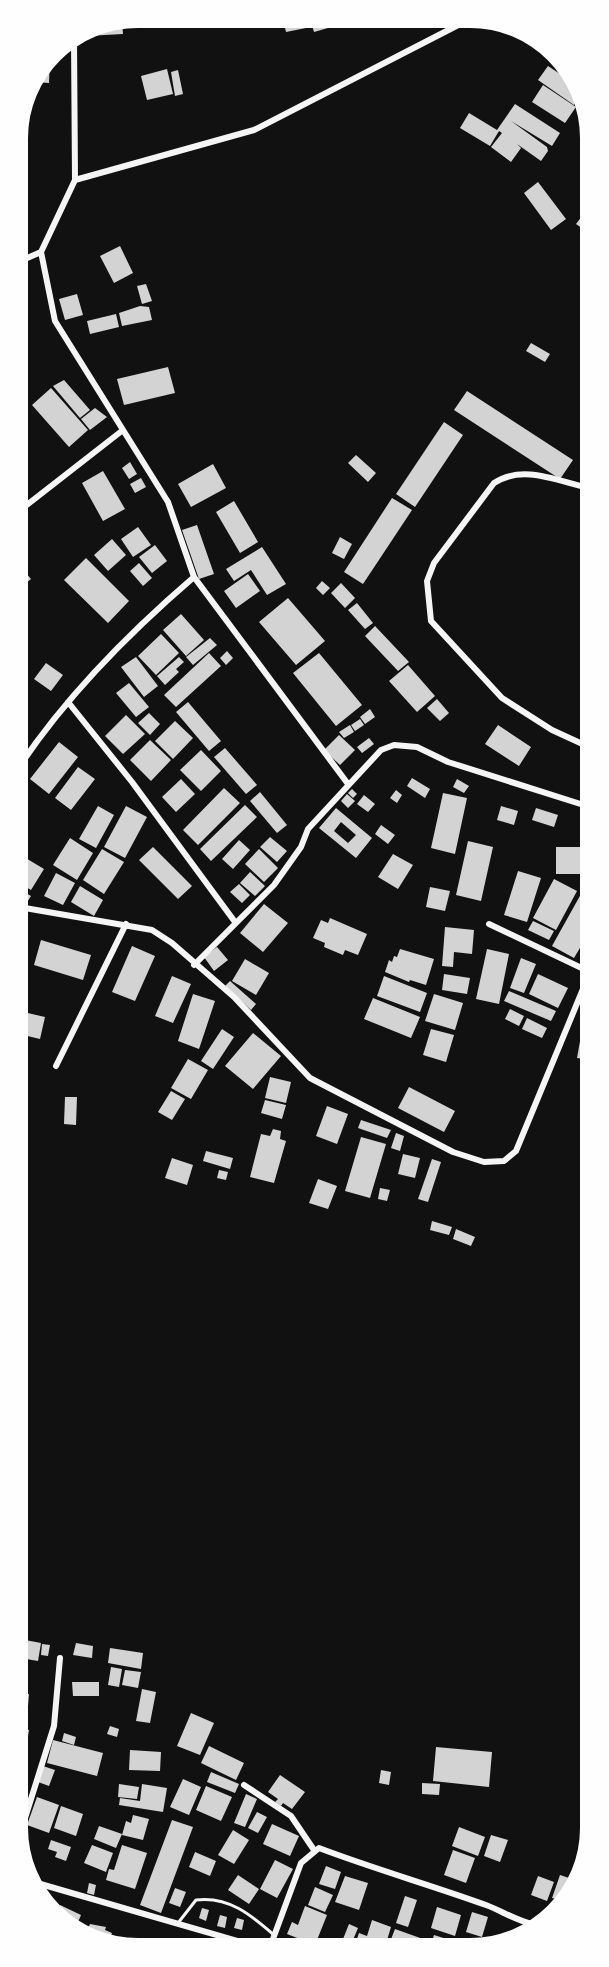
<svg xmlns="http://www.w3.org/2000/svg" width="609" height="1967" font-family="Karla,sans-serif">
  <rect width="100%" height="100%" fill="#111"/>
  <path fill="#d3d3d3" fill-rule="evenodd" d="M 283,19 L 304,19 L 306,28 L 286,32 Z
    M 310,19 L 333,19 L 335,26 L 314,32 Z
    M 122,21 L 123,34 L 86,36 L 86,32 L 93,27 Z
    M 556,54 L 563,68 L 552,60 Z
    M 50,58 L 49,83 L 34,82 Z
    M 548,66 L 560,74 L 564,68 L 579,97 L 574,105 L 538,80 Z
    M 167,69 L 173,94 L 147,100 L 141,76 Z
    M 178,70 L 183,94 L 175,96 L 171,72 Z
    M 543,85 L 576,107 L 565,123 L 532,102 Z
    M 515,104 L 560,133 L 552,146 L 511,121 L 547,147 L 548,151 L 541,161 L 517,144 L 521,148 L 511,162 L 491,147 L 502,133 L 499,131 L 490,146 L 460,128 L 469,113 L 497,130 Z
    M 538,182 L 566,219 L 551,230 L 524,193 Z
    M 589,207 L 589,233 L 576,224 Z
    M 120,246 L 133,273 L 114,283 L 100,256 Z
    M 146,284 L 152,301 L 142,304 L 137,286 Z
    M 77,294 L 83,315 L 65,320 L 59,299 Z
    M 140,306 L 149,307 L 152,320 L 122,326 L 119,313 Z
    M 116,314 L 119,327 L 90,334 L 87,321 Z
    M 531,343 L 550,354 L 545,362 L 526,351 Z
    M 168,367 L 175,393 L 124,405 L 117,379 Z
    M 64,380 L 90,410 L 80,418 L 53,386 Z
    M 51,388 L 88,430 L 69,447 L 32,405 Z
    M 467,391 L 573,460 L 560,479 L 454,410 Z
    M 95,408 L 107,417 L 90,430 L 81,419 Z
    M 444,422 L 463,435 L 415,507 L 396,494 Z
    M 589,450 L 589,469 L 582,466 Z
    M 356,455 L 376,473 L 368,482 L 348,463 Z
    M 130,462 L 137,474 L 129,479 L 122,468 Z
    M 213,464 L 226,488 L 191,507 L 178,484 Z
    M 103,471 L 125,509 L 103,521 L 82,483 Z
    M 19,477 L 28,489 L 19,497 Z
    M 141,478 L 146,487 L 135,493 L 130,484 Z
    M 392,498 L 412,510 L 363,584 L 344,572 Z
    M 234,501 L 258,542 L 240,553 L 216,512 Z
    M 197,525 L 214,574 L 199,579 L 182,530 Z
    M 138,527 L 151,545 L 133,557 L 121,539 Z
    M 340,537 L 352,544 L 344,559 L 332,553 Z
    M 112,539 L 126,555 L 108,571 L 94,555 Z
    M 155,545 L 167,561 L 152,573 L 139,557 Z
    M 262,547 L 286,584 L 267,595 L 251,570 L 234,581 L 226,569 Z
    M 86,558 L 129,601 L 108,623 L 64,580 Z
    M 139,563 L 152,578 L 143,586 L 130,571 Z
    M 19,565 L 31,579 L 20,588 L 19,586 Z
    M 248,574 L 260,591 L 236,608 L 224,591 Z
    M 322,581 L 330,588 L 323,595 L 316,588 Z
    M 341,583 L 355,598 L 345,608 L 331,593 Z
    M 288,598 L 325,641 L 296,665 L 259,622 Z
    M 357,603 L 373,623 L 365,629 L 348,610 Z
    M 181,614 L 204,640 L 186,656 L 163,630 Z
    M 375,626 L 409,662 L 398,671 L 365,636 Z
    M 161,634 L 179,653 L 156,675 L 138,656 Z
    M 210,638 L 217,645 L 193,665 L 186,657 Z
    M 227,651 L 233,658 L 226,665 L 220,658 Z
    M 209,653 L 221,666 L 176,707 L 164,695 Z
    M 319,653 L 362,705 L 336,726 L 293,673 Z
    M 136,657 L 158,686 L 144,697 L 121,667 Z
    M 179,657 L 184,662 L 176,669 L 179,672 L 165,685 L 157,676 Z
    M 46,663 L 63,675 L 51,691 L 34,679 Z
    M 408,665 L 435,696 L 417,712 L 389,681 Z
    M 129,683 L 149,707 L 136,717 L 116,693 Z
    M 437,699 L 449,713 L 440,721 L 427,708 Z
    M 188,702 L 221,741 L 209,751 L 176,712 Z
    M 370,709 L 375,717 L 365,724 L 360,717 Z
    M 149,713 L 160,724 L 150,735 L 138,723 Z
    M 126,715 L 145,734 L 123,754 L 105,736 Z
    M 360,719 L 364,725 L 355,731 L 351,725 Z
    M 175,721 L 193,738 L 173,759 L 155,741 Z
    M 350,725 L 354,732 L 344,738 L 339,732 Z
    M 498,725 L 531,747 L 519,766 L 485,744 Z
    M 339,735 L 355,750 L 340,765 L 324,750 Z
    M 369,738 L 374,744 L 362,753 L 357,747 Z
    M 150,740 L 171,760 L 151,781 L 130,760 Z
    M 59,742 L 78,757 L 49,794 L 30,779 Z
    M 225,748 L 257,785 L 246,794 L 214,757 Z
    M 201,750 L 221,771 L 201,791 L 180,770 Z
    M 78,767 L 95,779 L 71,810 L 55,798 Z
    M 412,778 L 430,789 L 425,798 L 407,786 Z
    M 181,779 L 195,794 L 176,812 L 162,797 Z
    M 457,779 L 469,786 L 464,793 L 453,787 Z
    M 224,788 L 240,803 L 198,845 L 183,830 Z
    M 352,789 L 357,794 L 353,798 L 348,793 Z
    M 396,790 L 402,795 L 397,803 L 390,798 Z
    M 260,792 L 287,825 L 277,833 L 250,801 Z
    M 443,793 L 467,798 L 455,854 L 431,848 Z
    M 347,794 L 355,801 L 348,808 L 341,801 Z
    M 364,795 L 375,804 L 368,812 L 357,804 Z
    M 245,805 L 257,817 L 211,861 L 200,849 Z
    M 98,806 L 114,815 L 96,848 L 79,839 Z
    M 126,806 L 147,817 L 125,858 L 104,847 Z
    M 501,806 L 518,811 L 514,825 L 497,820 Z
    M 336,808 L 372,838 L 356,858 L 319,828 ZM 341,822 L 356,835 L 348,843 L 334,831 Z
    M 536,808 L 558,815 L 554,827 L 532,820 Z
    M 381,825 L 395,835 L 388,844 L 375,834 Z
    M 270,837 L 287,851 L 277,862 L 260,847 Z
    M 70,838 L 93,853 L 77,880 L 53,865 Z
    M 239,840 L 250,850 L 233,869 L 222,859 Z
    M 468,841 L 493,847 L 481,901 L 456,895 Z
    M 153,847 L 192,886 L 178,899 L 139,860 Z
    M 556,847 L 580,847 L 580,874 L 556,874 Z
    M 102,849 L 124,862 L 104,894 L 83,880 Z
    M 259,849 L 278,868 L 264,882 L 245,864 Z
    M 19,854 L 44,869 L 31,890 L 19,883 Z
    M 393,854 L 413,865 L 398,889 L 378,877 Z
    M 518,871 L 541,878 L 527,922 L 504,915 Z
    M 250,872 L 265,886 L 255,896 L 240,883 Z
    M 56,873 L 75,883 L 63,905 L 44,896 Z
    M 554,879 L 577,891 L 556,930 L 533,918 Z
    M 239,884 L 250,895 L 242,903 L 230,892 Z
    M 80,886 L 103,900 L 94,916 L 71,902 Z
    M 430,887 L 450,891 L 445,911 L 426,907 Z
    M 19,889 L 31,896 L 24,907 L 19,904 Z
    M 581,894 L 590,899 L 590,931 L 574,958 L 552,946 Z
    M 264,904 L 288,923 L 263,952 L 240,933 Z
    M 330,918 L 367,934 L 358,955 L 345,950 L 343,955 L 324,947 L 325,943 L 313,938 L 321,920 L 328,923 Z
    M 533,921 L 554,931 L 549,940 L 528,930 Z
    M 445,927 L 474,930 L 472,954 L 454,952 L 453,967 L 442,966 Z
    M 41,940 L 91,955 L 83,980 L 34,965 Z
    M 132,946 L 155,956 L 135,1001 L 112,992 Z
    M 217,947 L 228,960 L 214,971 L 204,957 Z
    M 400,949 L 434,959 L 426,985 L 410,980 L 409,982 L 385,972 L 389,960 L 392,962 L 394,956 L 397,957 Z
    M 487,949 L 509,954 L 499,1004 L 476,999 Z
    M 521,958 L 536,964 L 524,993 L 510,988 Z
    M 245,959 L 269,973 L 256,995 L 232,981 Z
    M 444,974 L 470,978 L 467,994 L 442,990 Z
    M 538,974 L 568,988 L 558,1008 L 529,994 Z
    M 172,976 L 191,984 L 173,1023 L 155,1016 Z
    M 384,976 L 427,993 L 420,1012 L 377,996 Z
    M 230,981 L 256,1004 L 251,1010 L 225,986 Z
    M 509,991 L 556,1011 L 551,1021 L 504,1001 Z
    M 193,994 L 215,1001 L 199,1049 L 178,1041 Z
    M 434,994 L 463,1003 L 455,1030 L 425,1021 Z
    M 373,998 L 420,1017 L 411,1038 L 364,1019 Z
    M 589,1007 L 590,1007 L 590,1028 L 584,1026 Z
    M 510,1009 L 524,1016 L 519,1026 L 505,1019 Z
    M 19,1011 L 45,1017 L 40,1039 L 19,1034 Z
    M 527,1018 L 547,1028 L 542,1038 L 522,1029 Z
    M 222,1029 L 234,1037 L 213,1069 L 201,1061 Z
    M 431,1029 L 454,1035 L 446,1062 L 423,1055 Z
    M 582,1030 L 590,1032 L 590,1060 L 577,1058 Z
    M 253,1033 L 281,1056 L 253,1089 L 225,1066 Z
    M 188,1059 L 208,1070 L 191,1099 L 171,1088 Z
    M 270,1077 L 291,1082 L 286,1103 L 265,1098 Z
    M 409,1087 L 455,1111 L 444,1132 L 398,1108 Z
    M 171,1091 L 185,1099 L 172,1120 L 158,1112 Z
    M 65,1097 L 77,1097 L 76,1125 L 64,1124 Z
    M 265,1100 L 286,1105 L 282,1119 L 261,1113 Z
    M 327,1106 L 348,1114 L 337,1144 L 316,1136 Z
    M 361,1120 L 391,1130 L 387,1138 L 358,1128 Z
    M 273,1129 L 281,1131 L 280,1139 L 286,1141 L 274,1183 L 250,1177 L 261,1134 L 270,1136 Z
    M 396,1133 L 404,1136 L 400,1151 L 391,1148 Z
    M 361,1137 L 386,1144 L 370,1198 L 345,1191 Z
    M 206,1151 L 233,1158 L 230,1169 L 203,1161 Z
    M 403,1154 L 420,1158 L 415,1178 L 398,1174 Z
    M 172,1158 L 193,1165 L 187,1185 L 165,1178 Z
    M 432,1159 L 441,1162 L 428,1202 L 418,1199 Z
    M 219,1170 L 228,1172 L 226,1180 L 217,1178 Z
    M 318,1179 L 337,1186 L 328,1209 L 309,1203 Z
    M 380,1188 L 390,1190 L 387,1201 L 378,1199 Z
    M 432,1221 L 452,1227 L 449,1235 L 430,1230 Z
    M 456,1229 L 475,1237 L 471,1246 L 453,1239 Z
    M 20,1639 L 41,1643 L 38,1661 L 20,1658 Z
    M 76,1643 L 93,1646 L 92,1658 L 73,1655 Z
    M 42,1644 L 50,1645 L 48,1656 L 41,1655 Z
    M 110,1648 L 143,1653 L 141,1669 L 108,1663 Z
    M 111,1667 L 122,1669 L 119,1687 L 108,1685 Z
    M 125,1670 L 141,1672 L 138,1688 L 122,1685 Z
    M 72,1682 L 99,1682 L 99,1696 L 73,1696 Z
    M 142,1689 L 156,1692 L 150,1723 L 136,1721 Z
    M 20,1693 L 29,1694 L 27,1718 L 20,1718 Z
    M 191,1713 L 214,1723 L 200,1755 L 177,1746 Z
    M 110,1726 L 119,1729 L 117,1737 L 107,1734 Z
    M 20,1728 L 29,1730 L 24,1760 L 20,1760 Z
    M 64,1733 L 76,1737 L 74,1745 L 62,1741 Z
    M 53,1740 L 103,1753 L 97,1776 L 47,1763 Z
    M 209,1746 L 244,1763 L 236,1780 L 201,1763 Z
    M 436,1747 L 492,1752 L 489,1787 L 433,1781 Z
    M 130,1750 L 161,1752 L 160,1771 L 129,1770 Z
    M 43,1766 L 55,1770 L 49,1786 L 38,1782 Z
    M 381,1770 L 391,1772 L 389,1785 L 379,1783 Z
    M 211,1772 L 239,1784 L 235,1793 L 207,1782 Z
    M 280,1775 L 305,1792 L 292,1809 L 283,1803 L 281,1806 L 275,1802 L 278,1799 L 268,1792 Z
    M 183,1779 L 201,1787 L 189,1815 L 170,1807 Z
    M 422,1783 L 440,1784 L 439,1795 L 422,1794 Z
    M 119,1784 L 139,1787 L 137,1799 L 118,1797 Z
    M 142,1784 L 167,1788 L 163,1812 L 119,1805 L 120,1798 L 140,1801 Z
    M 206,1786 L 232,1797 L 221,1821 L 196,1810 Z
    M 246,1794 L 257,1799 L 245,1827 L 234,1823 Z
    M 37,1797 L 59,1805 L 49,1833 L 27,1825 Z
    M 61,1806 L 83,1814 L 76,1836 L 54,1828 Z
    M 257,1812 L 267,1817 L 258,1833 L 248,1828 Z
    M 133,1815 L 149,1819 L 143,1840 L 122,1835 L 126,1821 L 131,1823 Z
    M 172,1820 L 193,1827 L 161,1913 L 140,1905 Z
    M 272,1824 L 299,1836 L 290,1856 L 263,1844 Z
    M 99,1826 L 122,1834 L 116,1848 L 94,1839 Z
    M 459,1827 L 485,1837 L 478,1856 L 452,1846 Z
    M 233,1830 L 249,1840 L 234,1864 L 218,1855 Z
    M 491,1835 L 508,1840 L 500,1862 L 484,1856 Z
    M 51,1840 L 71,1847 L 66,1861 L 55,1857 L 57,1852 L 48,1849 Z
    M 92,1845 L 113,1853 L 106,1872 L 84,1863 Z
    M 122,1845 L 147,1853 L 135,1889 L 106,1880 L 109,1869 L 114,1870 Z
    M 453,1850 L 475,1858 L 466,1883 L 444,1875 Z
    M 195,1852 L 216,1861 L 210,1876 L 189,1867 Z
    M 275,1860 L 293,1869 L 277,1898 L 260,1889 Z
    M 326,1866 L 341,1872 L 335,1889 L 319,1884 Z
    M 238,1875 L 259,1889 L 249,1904 L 228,1890 Z
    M 560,1875 L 572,1879 L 564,1901 L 552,1898 Z
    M 345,1876 L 368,1883 L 359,1910 L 335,1902 Z
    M 538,1876 L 554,1882 L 547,1901 L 531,1895 Z
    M 89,1883 L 96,1885 L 94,1895 L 87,1893 Z
    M 315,1887 L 333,1895 L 325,1912 L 308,1905 Z
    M 175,1888 L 186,1892 L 180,1907 L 169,1903 Z
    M 405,1896 L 417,1900 L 408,1927 L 396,1923 Z
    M 60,1905 L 81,1915 L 78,1922 L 57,1912 Z
    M 305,1906 L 327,1915 L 315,1945 L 287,1934 L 292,1922 L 298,1925 Z
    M 437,1907 L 461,1915 L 455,1936 L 431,1928 Z
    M 202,1908 L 209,1910 L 206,1921 L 199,1918 Z
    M 472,1912 L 488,1917 L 482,1937 L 466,1932 Z
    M 220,1915 L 227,1917 L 225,1928 L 217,1926 Z
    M 237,1918 L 244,1920 L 242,1930 L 234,1928 Z
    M 372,1920 L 391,1927 L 385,1947 L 355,1945 L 359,1933 L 367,1936 Z
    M 90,1924 L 106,1927 L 105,1930 L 112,1933 L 108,1943 L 87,1931 Z
    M 349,1924 L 358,1928 L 350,1947 L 341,1944 Z
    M 395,1929 L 423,1939 L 420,1947 L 388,1947 Z
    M 434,1935 L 469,1946 L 469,1947 L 430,1947 Z"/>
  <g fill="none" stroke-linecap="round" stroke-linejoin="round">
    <path stroke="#f5f5f5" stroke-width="3" d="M 178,1923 L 196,1900 C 229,1896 251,1915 274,1935"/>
    <path stroke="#f5f5f5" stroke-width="6" d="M 74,39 L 75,180 L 41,252 L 55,321 L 168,502 L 194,577 L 348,784
      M 75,180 L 254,130 L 468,20
      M 18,262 L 41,252
      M 589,488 C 557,481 523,464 494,483 L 434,563 L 427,581 L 431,621 L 502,698 L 552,730 L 589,747
      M 19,511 L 123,430
      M 68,702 L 132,782 L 235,922
      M 19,767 C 67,695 130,632 194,577
      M 19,907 L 152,930 L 172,943 L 234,997 L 310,1078 L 453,1152 L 484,1162 L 504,1161 L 516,1151 L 590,972
      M 489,924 L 590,972
      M 194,965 L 274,885 L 301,847 L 308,829 L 381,750 L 394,745 L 417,747 L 448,762 L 590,807
      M 56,1066 L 126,924
      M 244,1785 L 291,1816 L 314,1850
      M 20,1834 L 54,1726 L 60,1658
      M 37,1883 L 258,1947
      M 270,1947 L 301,1863 L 319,1848 C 374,1869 431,1885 486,1905 C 502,1911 515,1920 532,1924"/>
  </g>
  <path d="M0 0H609V1967H0ZM138 28H470A110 110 0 0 1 580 138V1828A110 110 0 0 1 470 1938H138A110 110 0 0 1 28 1828V138A110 110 0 0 1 138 28Z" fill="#fefefe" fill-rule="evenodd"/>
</svg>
